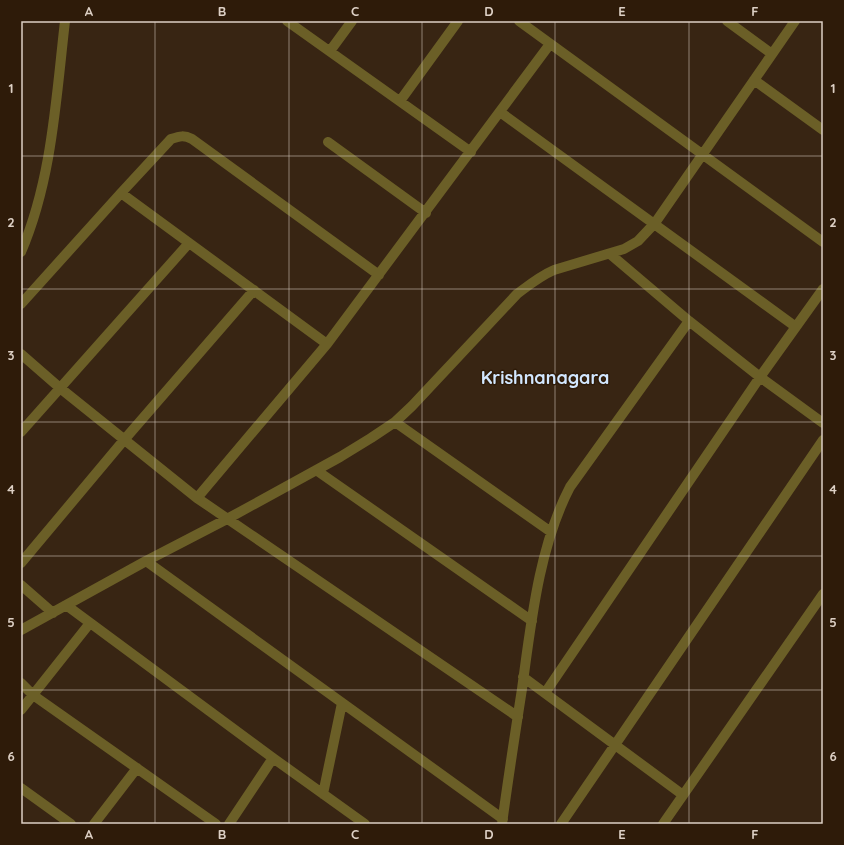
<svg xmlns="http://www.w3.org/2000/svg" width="844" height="845" font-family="Quicksand,sans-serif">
  <rect width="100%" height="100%" fill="#382513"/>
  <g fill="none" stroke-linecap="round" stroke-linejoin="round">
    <path stroke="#6b5f27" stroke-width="10" d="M 287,21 L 471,152
      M 519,21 L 823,242
      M 727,21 L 772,54
      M 330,51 L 352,21
      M 754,80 L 823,130
      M 400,101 L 458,21
      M 500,112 L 796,327
      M 328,142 L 426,213
      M 121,193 L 327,344
      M 21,252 C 52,180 56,99 65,21
      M 610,254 L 689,321 L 760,377 L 823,423
      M 21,304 L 121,193 L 171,139 C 180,136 184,135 192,139 L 379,275
      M 21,354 L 60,388 L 197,498 L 518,717
      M 395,422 L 551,532
      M 21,432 L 189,243
      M 316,470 L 532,621
      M 197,498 L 327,344 L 550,44
      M 146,561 L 503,819
      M 21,563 L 124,440 L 254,290
      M 21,585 L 53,613
      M 66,605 L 273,758 L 365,824
      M 21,630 L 146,561 L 227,519 L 340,457 L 371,438 L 395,422 L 412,406 L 517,294 C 529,285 540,276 554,270 L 624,249 L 638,241 L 655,223 L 795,21
      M 523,677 L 683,795
      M 21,683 L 33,695 L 216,824
      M 545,693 L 760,377 L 823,289
      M 21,710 L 90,623
      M 21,788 L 71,824
      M 323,794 L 342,703
      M 94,824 L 137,768
      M 229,824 L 273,758
      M 502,824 C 508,779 515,734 522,689 C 531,623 539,546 570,487 L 689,321
      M 561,824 L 823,440
      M 663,824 L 823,594"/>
  </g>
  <path fill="none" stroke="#ddd0c5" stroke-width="1" stroke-opacity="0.55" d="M 155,21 L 155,824M 289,21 L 289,824M 422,21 L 422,824M 555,21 L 555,824M 689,21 L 689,824M 21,156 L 823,156M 21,289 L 823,289M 21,422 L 823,422M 21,556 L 823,556M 21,690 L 823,690"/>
  <g text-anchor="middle" stroke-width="3" stroke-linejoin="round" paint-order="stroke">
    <g font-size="18" font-weight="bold" fill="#d2e7ff" stroke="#2e1b09">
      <text x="545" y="384">Krishnanagara</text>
    </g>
  </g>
  <rect width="844" height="845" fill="none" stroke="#2e1b09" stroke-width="44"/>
  <rect x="22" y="22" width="800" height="801" fill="none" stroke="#ddd0c5" stroke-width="1.5"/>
  <g font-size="13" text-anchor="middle" font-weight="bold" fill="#ddd0c5">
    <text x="89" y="16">A</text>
    <text x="222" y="16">B</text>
    <text x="355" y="16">C</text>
    <text x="489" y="16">D</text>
    <text x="622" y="16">E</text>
    <text x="755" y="16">F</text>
    <text x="11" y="93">1</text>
    <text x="833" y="93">1</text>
    <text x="11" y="227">2</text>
    <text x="833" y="227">2</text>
    <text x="11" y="360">3</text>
    <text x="833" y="360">3</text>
    <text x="11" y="494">4</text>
    <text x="833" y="494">4</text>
    <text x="11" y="627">5</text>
    <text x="833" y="627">5</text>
    <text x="11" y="761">6</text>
    <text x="833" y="761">6</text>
    <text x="89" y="839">A</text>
    <text x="222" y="839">B</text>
    <text x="355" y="839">C</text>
    <text x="489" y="839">D</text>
    <text x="622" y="839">E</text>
    <text x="755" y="839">F</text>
  </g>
</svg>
